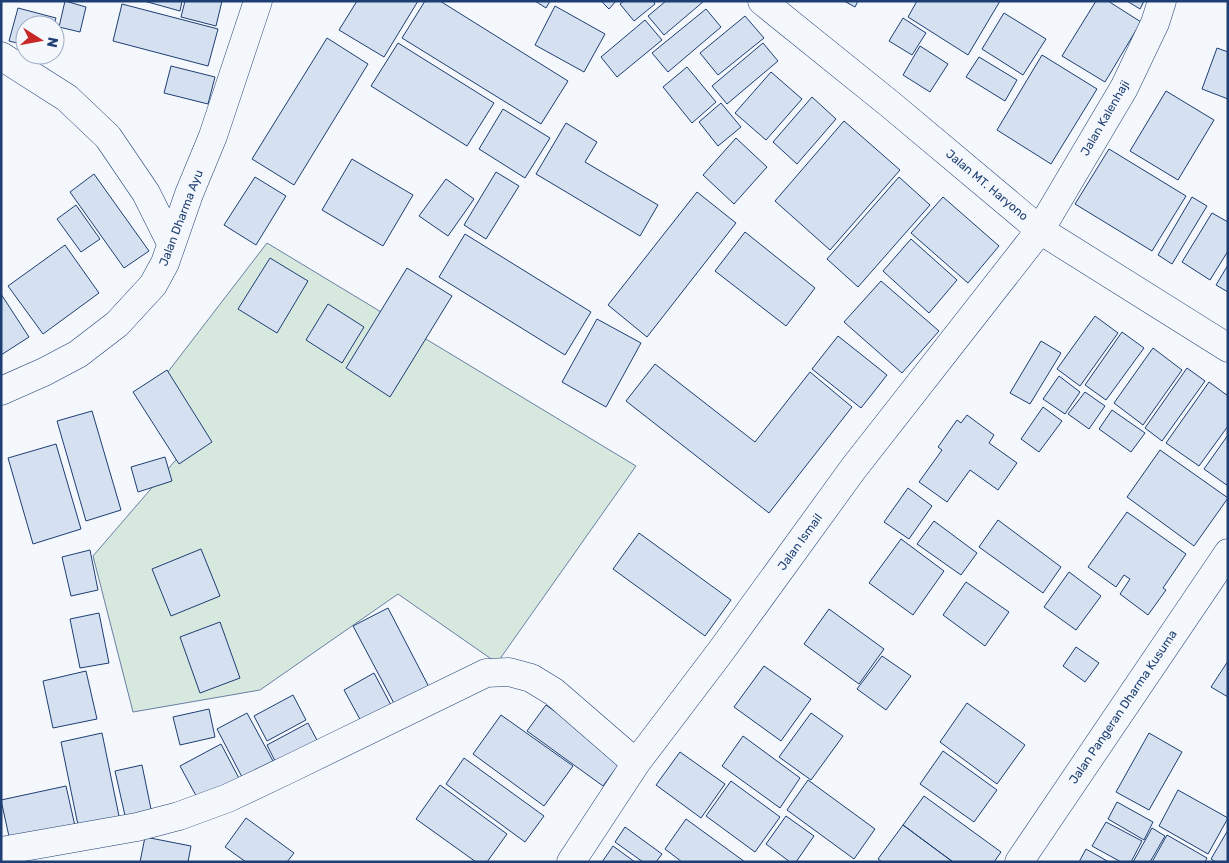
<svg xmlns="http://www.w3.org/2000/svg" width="1229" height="863" font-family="Rubik,sans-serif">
  <rect width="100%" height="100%" fill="#f4f7fb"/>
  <path fill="#d7e8df" stroke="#687fa3" d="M 267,243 L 636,466 L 497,663 L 398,594 L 260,690 L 133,712 L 93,556 L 187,447 L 164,377 Z"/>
  <path fill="#d5e0f0" stroke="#1d3f73" d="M 65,1 L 86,7 L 80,32 L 59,27 Z
    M 144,1 L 182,1 L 180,11 Z
    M 185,1 L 222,1 L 216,26 L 181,17 Z
    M 357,1 L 418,1 L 384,57 L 339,30 Z
    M 425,1 L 440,1 L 568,81 L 541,124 L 402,38 Z
    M 535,1 L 550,1 L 546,8 Z
    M 601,1 L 616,1 L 609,9 Z
    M 624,1 L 653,1 L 655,4 L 634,21 L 620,4 Z
    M 666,1 L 704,1 L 664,35 L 648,16 Z
    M 844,1 L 858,1 L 855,7 Z
    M 917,1 L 1000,1 L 968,55 L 908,17 Z
    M 1096,1 L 1108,1 L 1141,22 L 1105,82 L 1062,56 Z
    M 1127,1 L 1144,1 L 1140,9 Z
    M 122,4 L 218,29 L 208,66 L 113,41 Z
    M 555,6 L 605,34 L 584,72 L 535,45 Z
    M 18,8 L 56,18 L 54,25 L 25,25 L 25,45 L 9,41 Z
    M 706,9 L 721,27 L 668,72 L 652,53 Z
    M 1004,13 L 1046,39 L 1023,75 L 982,49 Z
    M 745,16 L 764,38 L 718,75 L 700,53 Z
    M 903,18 L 926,33 L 912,55 L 889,41 Z
    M 645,20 L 662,40 L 617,77 L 601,57 Z
    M 327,38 L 368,64 L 294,185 L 252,159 Z
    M 398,43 L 494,103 L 467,146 L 371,86 Z
    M 763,43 L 778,61 L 727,104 L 712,86 Z
    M 920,46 L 948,64 L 930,92 L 903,75 Z
    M 1217,48 L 1228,52 L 1228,99 L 1202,89 Z
    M 1042,55 L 1097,89 L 1051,164 L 997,130 Z
    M 979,57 L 1017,80 L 1005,101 L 966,77 Z
    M 171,66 L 215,77 L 208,104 L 164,93 Z
    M 687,67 L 716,102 L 692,123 L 663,87 Z
    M 771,72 L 802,99 L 766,140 L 735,113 Z
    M 1166,91 L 1214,120 L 1178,180 L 1130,151 Z
    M 812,97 L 836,119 L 797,164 L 773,142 Z
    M 721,103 L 741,127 L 718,146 L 699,122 Z
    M 503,109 L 550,138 L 525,178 L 479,149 Z
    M 844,121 L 900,170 L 830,250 L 775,201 Z
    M 566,123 L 597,142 L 585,162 L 658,205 L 640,236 L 536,174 Z
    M 736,138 L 767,167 L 734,204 L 703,175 Z
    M 1109,149 L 1186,196 L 1152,251 L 1075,204 Z
    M 352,159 L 413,195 L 383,246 L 322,210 Z
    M 496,172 L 519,186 L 486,239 L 464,225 Z
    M 94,174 L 149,251 L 124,268 L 70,192 Z
    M 255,177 L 286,196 L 256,245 L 224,225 Z
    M 899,177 L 930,205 L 858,287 L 827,259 Z
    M 446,179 L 474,199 L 448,236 L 419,216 Z
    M 697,192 L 736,223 L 647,337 L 608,305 Z
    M 943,197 L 999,246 L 968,283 L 911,233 Z
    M 1192,197 L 1207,206 L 1172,264 L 1158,255 Z
    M 76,205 L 100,239 L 81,252 L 57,219 Z
    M 1212,213 L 1228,222 L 1228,251 L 1210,280 L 1182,262 Z
    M 745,232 L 815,288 L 786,326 L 715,271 Z
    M 465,234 L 591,312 L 565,355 L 439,277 Z
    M 911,239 L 957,280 L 929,313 L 883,271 Z
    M 65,245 L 99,293 L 43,334 L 8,286 Z
    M 270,258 L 308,281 L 277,333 L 238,309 Z
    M 1228,265 L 1228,292 L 1216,285 Z
    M 407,268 L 452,296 L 390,397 L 346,368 Z
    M 881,281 L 939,331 L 902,373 L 844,322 Z
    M 1,294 L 29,337 L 1,355 Z
    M 328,304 L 364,327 L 342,363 L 306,340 Z
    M 1095,316 L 1118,333 L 1080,386 L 1057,369 Z
    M 597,319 L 641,343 L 606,407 L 562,382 Z
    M 1122,332 L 1144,348 L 1106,400 L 1085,385 Z
    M 838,336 L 887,375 L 861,408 L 812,369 Z
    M 1041,341 L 1061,353 L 1030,404 L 1010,393 Z
    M 1153,348 L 1182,370 L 1143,425 L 1114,403 Z
    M 655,364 L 755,442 L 810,372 L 852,407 L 769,513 L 626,401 Z
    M 1187,368 L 1205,381 L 1162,441 L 1145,428 Z
    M 167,370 L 212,442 L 179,464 L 133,392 Z
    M 1059,376 L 1080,392 L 1065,414 L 1043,399 Z
    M 1209,382 L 1228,396 L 1228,426 L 1199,466 L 1166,443 Z
    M 1085,392 L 1105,406 L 1089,429 L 1068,414 Z
    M 1043,407 L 1062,421 L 1039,452 L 1021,439 Z
    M 1112,410 L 1145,433 L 1131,452 L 1099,429 Z
    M 92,411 L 121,510 L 86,521 L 57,421 Z
    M 967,415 L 994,435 L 989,443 L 1017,463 L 998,490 L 970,470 L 947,502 L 919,482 L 942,450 L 938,447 L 957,420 L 961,423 Z
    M 1228,435 L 1228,486 L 1204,469 Z
    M 56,444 L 81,529 L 33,544 L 8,458 Z
    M 1160,450 L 1228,498 L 1194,546 L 1127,497 Z
    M 165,457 L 172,481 L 138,492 L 131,467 Z
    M 908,488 L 932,506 L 909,539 L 884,522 Z
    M 1127,512 L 1186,554 L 1163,588 L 1166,590 L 1148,615 L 1120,594 L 1130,579 L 1124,575 L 1116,587 L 1088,567 Z
    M 998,520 L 1061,567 L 1043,593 L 979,547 Z
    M 934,521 L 977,553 L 961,575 L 917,544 Z
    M 639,533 L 731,600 L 705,636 L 613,569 Z
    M 901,539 L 944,571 L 913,615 L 869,583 Z
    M 201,549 L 220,596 L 171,616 L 152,569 Z
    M 90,550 L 98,590 L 71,596 L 62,557 Z
    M 1069,572 L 1101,596 L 1076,630 L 1044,607 Z
    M 966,582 L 1009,612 L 985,646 L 943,615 Z
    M 388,608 L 431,691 L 397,709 L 353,626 Z
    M 829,609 L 884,649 L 859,684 L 804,644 Z
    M 99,613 L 109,663 L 80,668 L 70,619 Z
    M 220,622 L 240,678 L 200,693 L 180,637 Z
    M 1076,647 L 1099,663 L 1085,682 L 1063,666 Z
    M 882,656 L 911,676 L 886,710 L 857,689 Z
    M 1228,661 L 1228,697 L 1211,687 Z
    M 764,666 L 811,699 L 781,741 L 734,707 Z
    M 86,671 L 97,719 L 53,728 L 43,681 Z
    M 374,673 L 392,707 L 362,723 L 344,690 Z
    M 293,695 L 306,720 L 267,741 L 254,716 Z
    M 967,703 L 1025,745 L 997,784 L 940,742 Z
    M 546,705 L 622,760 L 603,786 L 527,731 Z
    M 209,709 L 215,737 L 180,745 L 173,717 Z
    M 247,713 L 273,761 L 242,777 L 217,729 Z
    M 811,713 L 843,736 L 811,780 L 779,757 Z
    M 501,715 L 573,766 L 544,806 L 473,754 Z
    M 308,723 L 320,746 L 279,769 L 267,745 Z
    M 102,733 L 120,821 L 79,830 L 61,742 Z
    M 1149,733 L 1182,752 L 1149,810 L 1116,792 Z
    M 743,736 L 800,778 L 780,808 L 722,766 Z
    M 221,744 L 241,782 L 200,803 L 180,766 Z
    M 943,751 L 997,790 L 974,822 L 920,784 Z
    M 680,752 L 725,784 L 701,818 L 656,785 Z
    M 464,758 L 544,816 L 525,842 L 446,784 Z
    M 142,765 L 152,814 L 126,820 L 115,771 Z
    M 808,780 L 875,829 L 854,859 L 787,810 Z
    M 731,781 L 780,817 L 755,852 L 706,816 Z
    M 440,785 L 507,834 L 487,862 L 476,862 L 416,819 Z
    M 66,786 L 75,826 L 10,841 L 1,800 Z
    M 1178,790 L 1228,818 L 1208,854 L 1159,826 Z
    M 924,796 L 1001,852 L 994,862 L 953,862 L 903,825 Z
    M 1117,802 L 1153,822 L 1144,840 L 1108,819 Z
    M 786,816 L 814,836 L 796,862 L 790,862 L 766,844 Z
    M 246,818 L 294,853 L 287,862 L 246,862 L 225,847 Z
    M 686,819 L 745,862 L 682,862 L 665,849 Z
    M 1106,822 L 1142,841 L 1131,862 L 1121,862 L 1092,846 Z
    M 903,825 L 953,862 L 882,862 L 878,859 Z
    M 625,827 L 662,854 L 656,862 L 643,862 L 615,842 Z
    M 1152,828 L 1165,836 L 1150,862 L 1133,862 Z
    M 1228,830 L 1228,862 L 1216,862 L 1211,859 Z
    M 1167,835 L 1207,858 L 1205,862 L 1152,862 Z
    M 145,837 L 191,846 L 188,862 L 140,862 Z
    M 613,846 L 635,862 L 602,862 Z
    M 1086,849 L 1109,862 L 1079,862 Z"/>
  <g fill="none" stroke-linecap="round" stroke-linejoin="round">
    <g stroke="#1d3f73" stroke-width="29">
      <path id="street" d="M 1,56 L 67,98 L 108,137 L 146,193 L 171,243
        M 1,391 L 44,372 L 78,354 L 117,324 L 153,285 L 165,263 L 189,194 L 213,136 L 258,1
        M 1,851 L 137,827 L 179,816 L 228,798 L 289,769 L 486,673 L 509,672 L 531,678 L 554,692 L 636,763
        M 571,862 L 636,763 L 721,651 L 853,469 L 1040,230 L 1124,88 L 1155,23 L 1162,1
        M 1019,862 L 1228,553"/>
    </g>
    <g stroke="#1d3f73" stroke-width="29">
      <path id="primary" d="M 762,1 L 891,105 L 1040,230 L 1228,348"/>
    </g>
    <use href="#street" stroke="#f4f7fb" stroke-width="28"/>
    <use href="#primary" stroke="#f4f7fb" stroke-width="28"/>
  </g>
  <g text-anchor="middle" stroke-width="4" stroke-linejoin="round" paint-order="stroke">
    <g font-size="12" fill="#1d3f73" stroke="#f4f7fb">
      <text transform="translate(1105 118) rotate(-60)" y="4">Jalan Kalenhaji</text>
      <text transform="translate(987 185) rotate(40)" y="4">Jalan MT. Haryono</text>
      <text transform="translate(181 218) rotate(-69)" y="4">Jalan Dharma Ayu</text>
      <text transform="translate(800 542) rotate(-54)" y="4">Jalan Ismail</text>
      <text transform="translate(1123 707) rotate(-56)" y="4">Jalan Pangeran Dharma Kusuma</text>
    </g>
  </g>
  <rect width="1229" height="863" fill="none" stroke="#1d3f73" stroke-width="5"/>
  <g transform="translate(40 40) rotate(101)"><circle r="24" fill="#f4f7fb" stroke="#9eadc5"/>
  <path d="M0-4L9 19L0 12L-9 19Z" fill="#c62828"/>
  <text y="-8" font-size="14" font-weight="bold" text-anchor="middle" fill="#1d3f73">N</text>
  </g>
</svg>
